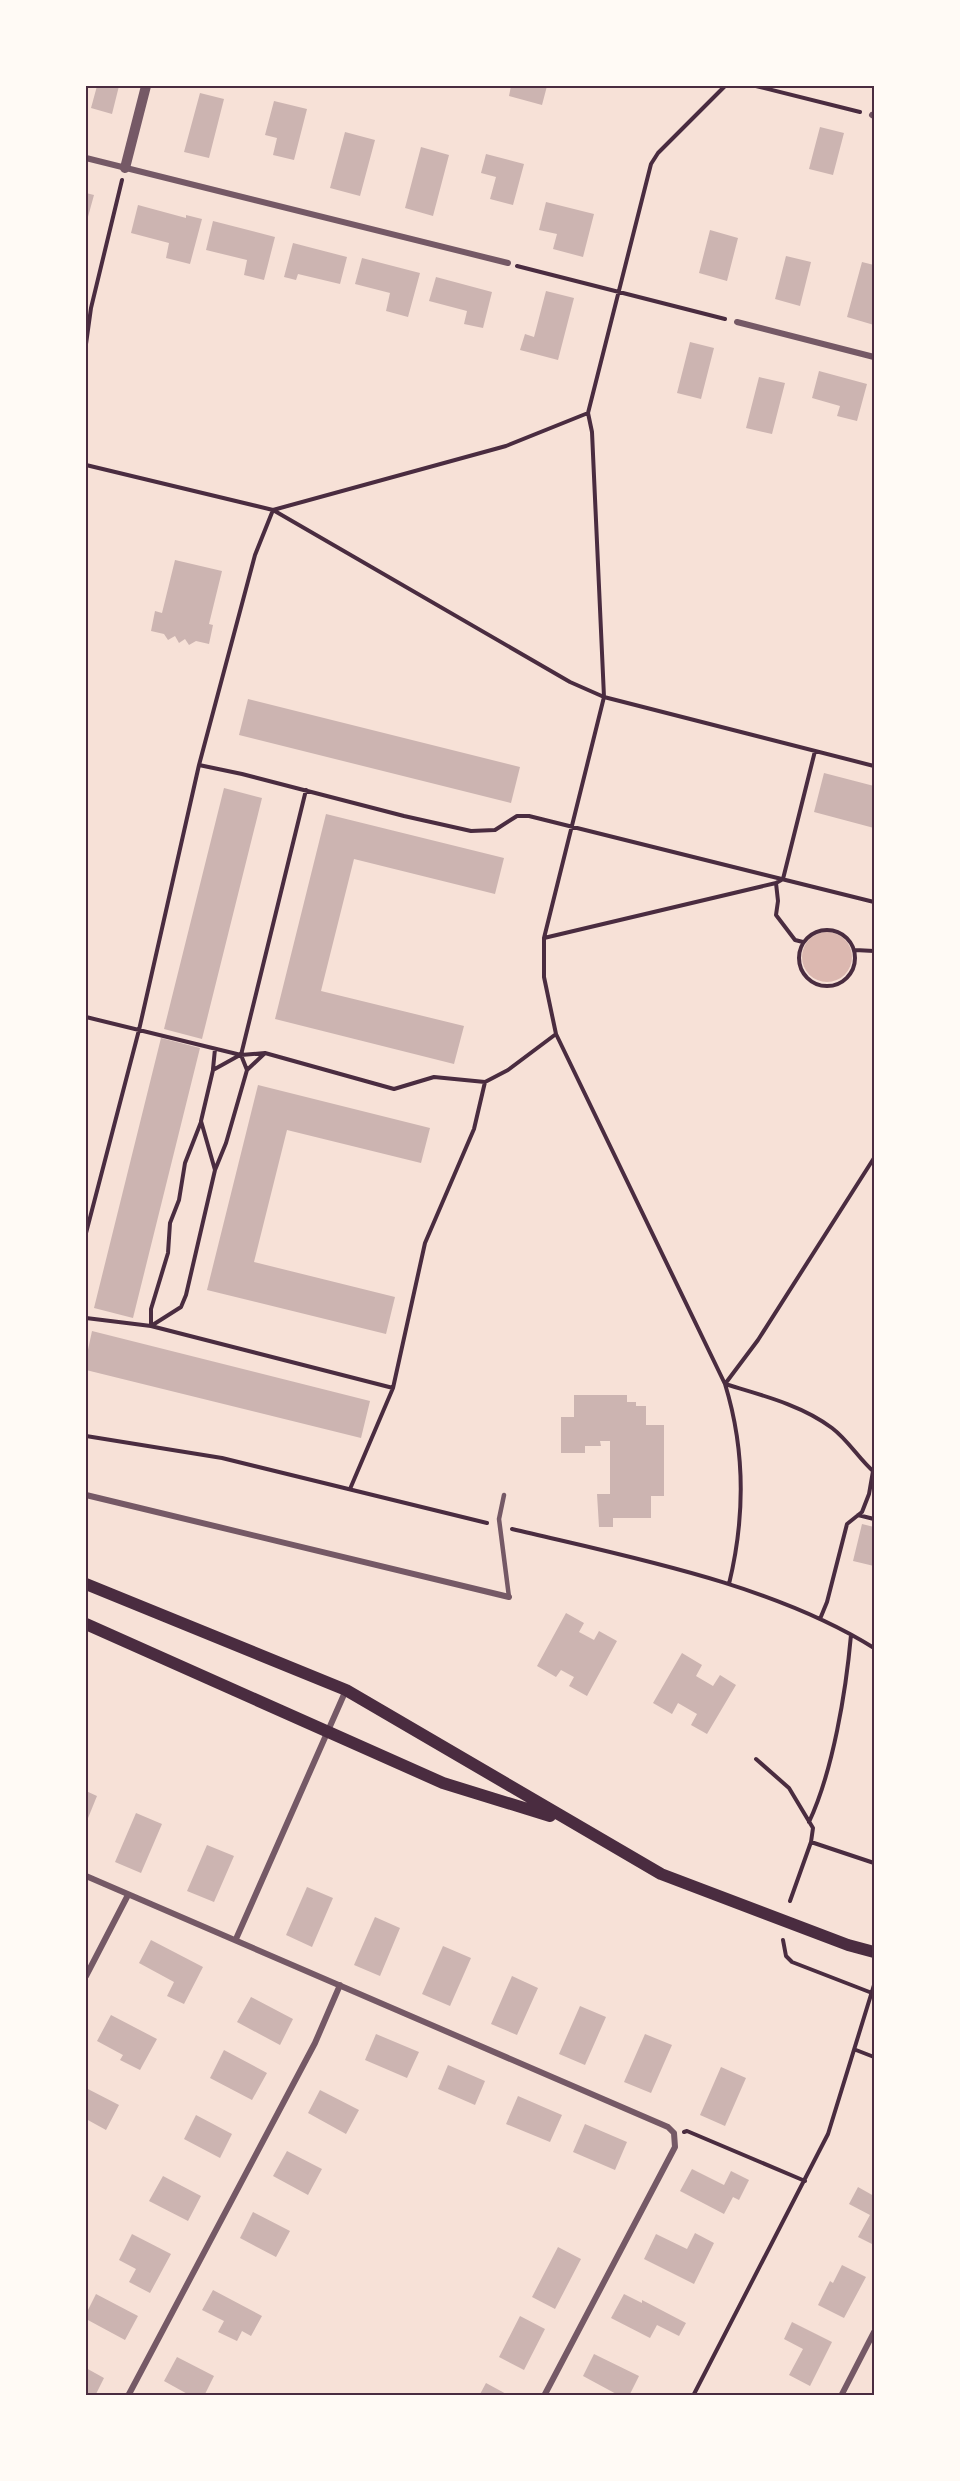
<svg xmlns="http://www.w3.org/2000/svg" width="960" height="2481" font-family="'Titillium Web',sans-serif">
  <rect width="100%" height="100%" fill="#f7e1d7"/>
  <path fill="#dcb8b0" d="M802 957a25 25 0 1 1 50 0a25 25 0 1 1-50 0Z"/>
  <path fill="#ccb4b1" d="M 97,86 L 119,86 L 112,114 L 91,108 Z
    M 511,86 L 547,86 L 542,105 L 509,96 Z
    M 200,93 L 224,99 L 209,158 L 184,152 Z
    M 274,101 L 307,109 L 294,160 L 273,155 L 277,138 L 265,135 Z
    M 820,127 L 844,133 L 833,175 L 809,169 Z
    M 345,132 L 375,140 L 360,196 L 330,188 Z
    M 421,147 L 449,155 L 433,216 L 405,208 Z
    M 486,154 L 524,164 L 513,205 L 490,199 L 496,177 L 481,173 Z
    M 86,193 L 94,195 L 86,224 Z
    M 546,202 L 594,214 L 583,257 L 553,249 L 557,234 L 539,230 Z
    M 138,205 L 186,218 L 186,215 L 202,219 L 190,264 L 166,258 L 169,243 L 131,233 Z
    M 213,221 L 275,237 L 264,280 L 244,275 L 247,260 L 206,250 Z
    M 710,230 L 738,238 L 727,281 L 699,273 Z
    M 293,243 L 347,257 L 340,284 L 298,274 L 296,280 L 284,277 Z
    M 786,256 L 811,262 L 800,306 L 775,299 Z
    M 362,258 L 420,273 L 408,317 L 386,311 L 390,293 L 355,284 Z
    M 862,262 L 874,265 L 874,325 L 847,317 Z
    M 436,277 L 492,292 L 483,328 L 464,324 L 467,311 L 429,301 Z
    M 546,291 L 574,298 L 558,360 L 520,350 L 525,334 L 534,337 Z
    M 690,342 L 714,348 L 701,399 L 677,393 Z
    M 819,371 L 867,384 L 857,421 L 837,416 L 840,406 L 812,398 Z
    M 759,377 L 785,383 L 772,434 L 746,428 Z
    M 175,560 L 222,571 L 209,624 L 213,625 L 209,644 L 196,641 L 189,645 L 185,639 L 179,643 L 175,636 L 168,640 L 164,634 L 151,631 L 155,611 L 162,613 Z
    M 248,699 L 520,767 L 511,803 L 239,735 Z
    M 824,773 L 874,786 L 874,828 L 814,812 Z
    M 224,788 L 262,798 L 202,1039 L 164,1029 Z
    M 326,814 L 504,858 L 495,894 L 354,859 L 321,991 L 464,1026 L 454,1064 L 275,1019 Z
    M 161,1038 L 200,1048 L 133,1318 L 94,1308 Z
    M 258,1085 L 430,1128 L 421,1163 L 287,1130 L 254,1262 L 395,1297 L 386,1334 L 207,1290 Z
    M 92,1331 L 370,1401 L 361,1438 L 86,1370 L 86,1359 Z
    M 574,1395 L 627,1395 L 627,1402 L 636,1402 L 636,1406 L 646,1406 L 646,1425 L 664,1425 L 664,1496 L 651,1496 L 651,1518 L 613,1518 L 613,1527 L 599,1527 L 597,1494 L 610,1494 L 610,1441 L 600,1441 L 601,1446 L 585,1446 L 585,1453 L 561,1453 L 561,1417 L 574,1417 Z
    M 862,1524 L 874,1527 L 874,1566 L 853,1561 Z
    M 566,1613 L 584,1623 L 579,1632 L 594,1640 L 599,1631 L 617,1641 L 587,1696 L 569,1686 L 574,1677 L 561,1670 L 556,1677 L 537,1666 Z
    M 682,1653 L 702,1665 L 696,1676 L 713,1686 L 720,1675 L 736,1685 L 707,1734 L 691,1725 L 697,1714 L 678,1703 L 672,1714 L 653,1703 Z
    M 86,1791 L 97,1796 L 86,1823 Z
    M 136,1813 L 162,1824 L 141,1873 L 115,1862 Z
    M 207,1845 L 234,1856 L 214,1902 L 187,1891 Z
    M 307,1887 L 333,1898 L 312,1947 L 286,1935 Z
    M 375,1917 L 400,1928 L 380,1976 L 354,1965 Z
    M 151,1940 L 203,1967 L 184,2004 L 167,1996 L 174,1982 L 139,1963 Z
    M 443,1946 L 471,1958 L 450,2006 L 422,1994 Z
    M 512,1976 L 538,1988 L 517,2035 L 491,2024 Z
    M 251,1997 L 293,2019 L 280,2045 L 237,2022 Z
    M 580,2006 L 606,2017 L 585,2065 L 559,2054 Z
    M 111,2015 L 157,2039 L 140,2070 L 120,2060 L 123,2055 L 97,2041 Z
    M 376,2034 L 419,2052 L 407,2078 L 365,2060 Z
    M 645,2034 L 672,2045 L 651,2093 L 624,2082 Z
    M 224,2050 L 267,2073 L 252,2100 L 210,2078 Z
    M 448,2065 L 485,2081 L 475,2105 L 438,2089 Z
    M 721,2067 L 746,2078 L 725,2126 L 700,2115 Z
    M 86,2088 L 119,2105 L 106,2130 L 86,2119 Z
    M 320,2090 L 359,2110 L 346,2134 L 308,2113 Z
    M 518,2096 L 562,2115 L 550,2142 L 506,2124 Z
    M 196,2115 L 232,2134 L 220,2158 L 184,2139 Z
    M 585,2124 L 627,2142 L 615,2170 L 573,2152 Z
    M 287,2151 L 322,2169 L 308,2195 L 273,2176 Z
    M 692,2169 L 724,2185 L 731,2171 L 749,2180 L 739,2200 L 733,2197 L 724,2214 L 680,2191 Z
    M 163,2176 L 201,2196 L 188,2221 L 149,2201 Z
    M 858,2187 L 874,2196 L 874,2245 L 858,2237 L 870,2215 L 849,2204 Z
    M 253,2212 L 290,2231 L 276,2257 L 240,2238 Z
    M 695,2233 L 714,2243 L 694,2284 L 644,2259 L 656,2234 L 687,2249 Z
    M 132,2234 L 171,2254 L 150,2293 L 129,2282 L 136,2269 L 119,2260 Z
    M 558,2247 L 581,2259 L 555,2309 L 532,2297 Z
    M 842,2265 L 866,2277 L 844,2318 L 818,2305 L 830,2281 L 833,2283 Z
    M 213,2290 L 262,2316 L 251,2336 L 242,2331 L 237,2341 L 218,2332 L 224,2321 L 202,2310 Z
    M 96,2294 L 138,2316 L 125,2340 L 86,2319 L 86,2314 Z
    M 624,2294 L 642,2303 L 642,2300 L 686,2323 L 679,2336 L 657,2325 L 650,2338 L 611,2318 Z
    M 520,2316 L 545,2329 L 524,2370 L 499,2357 Z
    M 792,2322 L 832,2342 L 810,2386 L 789,2375 L 803,2349 L 784,2339 Z
    M 594,2354 L 639,2376 L 629,2396 L 620,2396 L 583,2376 Z
    M 177,2357 L 214,2376 L 204,2396 L 191,2396 L 164,2381 Z
    M 86,2368 L 104,2378 L 95,2396 L 86,2396 Z
    M 486,2383 L 510,2396 L 479,2396 Z"/>
  <g fill="none" stroke-linecap="round" stroke-linejoin="round">
    <path stroke="#4a2c40" stroke-width="4" d="M 725,86 L 658,153 L 651,164 L 588,413 L 592,432 L 604,697 L 544,938 L 544,977 L 556,1034 L 725,1384 C 745,1449 745,1518 729,1584
      M 756,86 L 860,112
      M 517,266 L 725,319
      M 86,377 L 86,344 L 91,308 L 122,180
      M 86,465 L 273,510 L 570,682 L 604,697 L 874,766
      M 273,510 L 506,446 L 588,413
      M 199,765 L 242,774 L 404,816 L 471,831 L 495,830 L 517,816 L 529,816 L 874,902
      M 776,883 L 778,901 L 776,915 L 795,940 L 803,942
      M799 958a28 28 0 1 1 56 0a28 28 0 1 1-56 0Z
      M 544,938 L 776,883 L 783,879 L 815,751
      M 855,950 L 874,951
      M 86,1017 L 241,1055 L 265,1053 L 394,1089 L 434,1077 L 485,1082 L 508,1070 L 556,1034
      M 213,1069 L 215,1049
      M 247,1070 L 264,1054
      M 215,1170 L 226,1143 L 247,1070 L 241,1055 L 306,790
      M 86,1233 L 139,1030 L 199,765 L 255,555 L 273,510
      M 86,1318 L 151,1326 L 393,1388 L 350,1489
      M 151,1326 L 181,1307 L 186,1295 L 215,1170 L 201,1121 L 213,1070 L 240,1055
      M 151,1326 L 151,1309 L 168,1253 L 170,1223 L 179,1200 L 185,1163 L 201,1122
      M 725,1384 L 758,1340 L 874,1158
      M 725,1384 C 761,1395 802,1405 832,1428 C 848,1440 859,1459 874,1472
      M 393,1388 L 425,1243 L 474,1129 L 485,1082
      M 86,1436 L 222,1458 L 487,1523
      M 858,1515 L 874,1519
      M 512,1529 C 629,1557 772,1584 874,1648
      M 820,1619 L 827,1602 L 847,1524 L 862,1512 L 869,1494 L 873,1471
      M 756,1759 L 789,1788 L 813,1828 L 811,1842 L 790,1901
      M 809,1822 C 833,1771 846,1691 851,1635
      M 811,1842 L 874,1863
      M 783,1940 L 786,1956 L 792,1962 L 872,1993
      M 856,2050 L 874,2057
      M 684,2132 L 687,2131 L 805,2181
      M 693,2396 L 828,2134 L 874,1985"/>
    <path stroke="#755966" stroke-width="4.5" d="M 504,1495 L 499,1519 L 509,1597"/>
    <path stroke="#755966" stroke-width="6" d="M 872,115 L 874,116
      M 86,158 L 508,263
      M 737,322 L 874,357
      M 86,1495 L 509,1597
      M 86,1876 L 668,2127 L 674,2133 L 675,2147 L 544,2396
      M 236,1939 L 346,1690
      M 86,1976 L 128,1895
      M 128,2396 L 315,2043 L 340,1985
      M 841,2396 L 874,2332"/>
    <path stroke="#755966" stroke-width="10" d="M 125,168 L 146,86"/>
    <path stroke="#4a2c40" stroke-width="12" d="M 86,1584 L 346,1690 L 661,1874 L 848,1945 L 874,1952
      M 86,1624 L 443,1783 L 550,1816"/>
  </g>
  <rect width="960" height="2481" fill="none" stroke="#fffaf5" stroke-width="174"/>
  <rect x="87" y="87" width="786" height="2307" fill="none" stroke="#4a2c40" stroke-width="2"/>
</svg>
